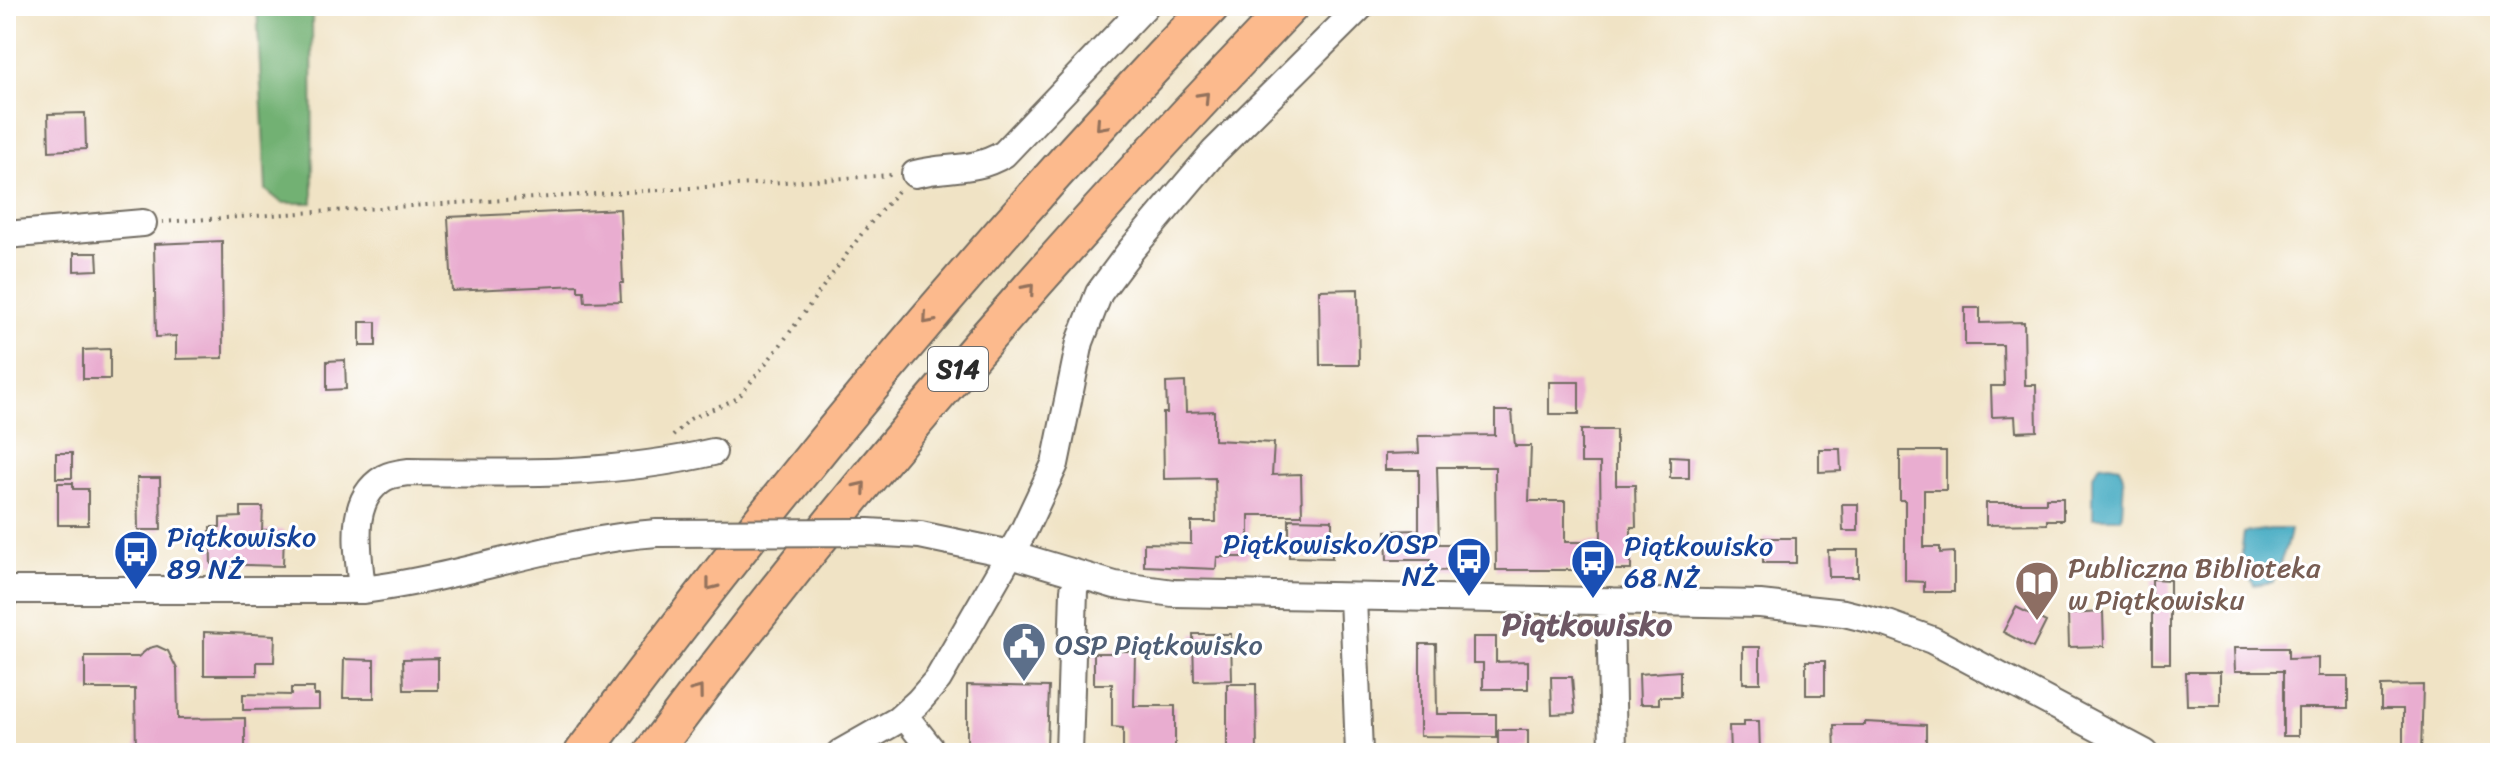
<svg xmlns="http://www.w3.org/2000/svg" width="2506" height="759" font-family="Sriracha,sans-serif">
  <rect width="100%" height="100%" fill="#fff"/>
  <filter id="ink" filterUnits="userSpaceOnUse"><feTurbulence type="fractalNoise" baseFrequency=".0125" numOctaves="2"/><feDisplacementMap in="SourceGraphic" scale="16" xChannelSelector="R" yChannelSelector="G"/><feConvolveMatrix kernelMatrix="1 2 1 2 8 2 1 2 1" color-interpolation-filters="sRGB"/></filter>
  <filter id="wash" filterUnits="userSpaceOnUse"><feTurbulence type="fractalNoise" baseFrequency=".006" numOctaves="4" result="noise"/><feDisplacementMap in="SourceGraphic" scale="32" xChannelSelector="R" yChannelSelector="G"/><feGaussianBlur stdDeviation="1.8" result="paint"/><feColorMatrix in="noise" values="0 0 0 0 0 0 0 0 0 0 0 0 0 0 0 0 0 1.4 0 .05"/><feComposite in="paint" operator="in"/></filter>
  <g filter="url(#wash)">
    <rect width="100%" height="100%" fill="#f0e3c5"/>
    <path fill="#72b173" stroke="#4e6e4f" stroke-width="2" d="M 257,6 L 312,6 L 313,203 L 282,203 L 266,190 Z"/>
    <path fill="#41a9c1" stroke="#366a76" stroke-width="2" d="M 2109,464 L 2119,466 L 2124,478 L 2122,513 L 2120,518 L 2093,518 L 2093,475 L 2100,465 Z
      M 2270,529 L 2290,529 C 2288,547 2279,564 2273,582 L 2254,585 C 2241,568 2240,554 2244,533 Z"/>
    <g id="blocks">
      <path fill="#e9add0" d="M 85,113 L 86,149 L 49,151 L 48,114 Z
        M 620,209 L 623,283 L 620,283 L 621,301 L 585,302 L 584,291 L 578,291 L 578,285 L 452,291 L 448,217 Z
        M 222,241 L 223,358 L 176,359 L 176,336 L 156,337 L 154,244 Z
        M 74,253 L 97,253 L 98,270 L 74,271 Z
        M 1358,289 L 1359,365 L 1320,365 L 1319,290 Z
        M 1965,308 L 1980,308 L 1980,323 L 2024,322 L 2025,385 L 2036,385 L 2037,431 L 2016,432 L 2015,416 L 1992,417 L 1991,386 L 2004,386 L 2003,345 L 1965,345 Z
        M 360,322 L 376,322 L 376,346 L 360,346 Z
        M 110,349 L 110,379 L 83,379 L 83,350 Z
        M 345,360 L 346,389 L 327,390 L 327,361 Z
        M 1185,382 L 1186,412 L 1214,411 L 1214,440 L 1274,443 L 1272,475 L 1301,474 L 1302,515 L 1249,515 L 1249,557 L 1217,557 L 1216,569 L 1144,566 L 1144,543 L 1191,544 L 1191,522 L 1216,522 L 1215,478 L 1164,479 L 1163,413 L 1167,413 L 1166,383 Z
        M 1549,382 L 1579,382 L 1579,414 L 1549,414 Z
        M 1495,411 L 1512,411 L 1515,446 L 1531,446 L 1529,501 L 1565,501 L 1565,542 L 1601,542 L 1600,463 L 1581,463 L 1581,430 L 1616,430 L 1616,485 L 1635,485 L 1636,527 L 1631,527 L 1631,570 L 1496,570 L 1495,467 L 1437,467 L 1439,544 L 1463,544 L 1463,570 L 1430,571 L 1430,560 L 1387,560 L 1386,531 L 1419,530 L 1419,470 L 1385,470 L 1385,454 L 1419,453 L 1418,436 L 1495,435 Z
        M 1819,449 L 1840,449 L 1841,471 L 1819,472 Z
        M 1900,451 L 1946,451 L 1946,490 L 1924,490 L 1924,547 L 1940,547 L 1940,553 L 1954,552 L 1954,592 L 1924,592 L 1924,582 L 1905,581 L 1905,500 L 1900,500 Z
        M 56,453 L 72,453 L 72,478 L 56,478 Z
        M 1670,456 L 1689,457 L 1689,478 L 1670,478 Z
        M 137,478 L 160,478 L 161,530 L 138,530 Z
        M 58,483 L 73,483 L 73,489 L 88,489 L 88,525 L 58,525 Z
        M 2046,498 L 2063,498 L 2063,520 L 2047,520 L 2047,524 L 1986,525 L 1986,503 L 2046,503 Z
        M 1842,504 L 1858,504 L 1858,531 L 1843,531 Z
        M 241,507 L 263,507 L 262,530 L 284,530 L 283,566 L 211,564 L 210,527 L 220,527 L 220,518 L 241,517 Z
        M 1289,519 L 1332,520 L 1332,558 L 1289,557 Z
        M 1763,538 L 1796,538 L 1796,563 L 1763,563 Z
        M 1828,550 L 1858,550 L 1858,577 L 1829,577 Z
        M 2152,579 L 2170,580 L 2170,663 L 2152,663 Z
        M 2016,607 L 2046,622 L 2033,648 L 2003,632 Z
        M 2103,612 L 2104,646 L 2069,647 L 2068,614 Z
        M 204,632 L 275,635 L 274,662 L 257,662 L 257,675 L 204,675 Z
        M 1193,634 L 1231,634 L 1232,680 L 1194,681 Z
        M 1473,637 L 1496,637 L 1496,662 L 1528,661 L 1528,689 L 1483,689 L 1483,663 L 1473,663 Z
        M 1420,644 L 1436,644 L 1437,714 L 1496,714 L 1496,737 L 1420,736 Z
        M 157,646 L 168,651 L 177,669 L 178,719 L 245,718 L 245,753 L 136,753 L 135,689 L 85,689 L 85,657 L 138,657 L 149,648 Z
        M 1743,647 L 1760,647 L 1760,683 L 1743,683 Z
        M 2234,648 L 2288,648 L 2288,659 L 2318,658 L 2318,676 L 2348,676 L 2348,708 L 2298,708 L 2298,736 L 2283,736 L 2283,671 L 2235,671 Z
        M 1112,651 L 1135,651 L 1134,706 L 1175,706 L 1175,753 L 1123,753 L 1123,728 L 1112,727 L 1112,684 L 1094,684 L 1094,653 L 1111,653 Z
        M 438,658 L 438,690 L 404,690 L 403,659 Z
        M 344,659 L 374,660 L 374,698 L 343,698 Z
        M 1806,661 L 1825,661 L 1825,695 L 1806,695 Z
        M 1680,671 L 1680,697 L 1659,697 L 1659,704 L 1640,704 L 1639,674 Z
        M 2186,672 L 2220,672 L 2220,705 L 2187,705 Z
        M 1551,677 L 1572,677 L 1575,713 L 1552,714 Z
        M 1227,684 L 1256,684 L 1257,753 L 1227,753 Z
        M 967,685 L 1049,687 L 1047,747 L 967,746 Z
        M 2423,685 L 2421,753 L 2403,753 L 2403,709 L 2381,709 L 2381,686 Z
        M 291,688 L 314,688 L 314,695 L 319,695 L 319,709 L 243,710 L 243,694 L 291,695 Z
        M 1744,721 L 1759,721 L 1760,753 L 1730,753 L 1729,726 L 1744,726 Z
        M 1865,722 L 1926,725 L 1926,753 L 1835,753 L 1834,725 L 1865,725 Z
        M 1498,730 L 1528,730 L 1528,747 L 1498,748 Z"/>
    </g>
  </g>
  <g filter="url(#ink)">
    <use href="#blocks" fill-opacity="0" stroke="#706b61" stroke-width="2"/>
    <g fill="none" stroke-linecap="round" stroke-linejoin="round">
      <g stroke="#706b61" stroke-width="30">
        <path id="minor" d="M 915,174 C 948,165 972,173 1004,154 L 1145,6
          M 6,235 L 143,223
          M 920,535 L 1011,554 L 1115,585 L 1173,593 L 1760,604 L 1844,613 L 1888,624 L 1932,640 L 2145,753
          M 6,590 L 362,590 C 462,578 557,540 657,533
          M 362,590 C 359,553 346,501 384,478 C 391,474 401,473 409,472 C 513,473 611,476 713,452
          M 1353,597 L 1359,753
          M 1610,601 L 1613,753
          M 904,715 L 934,753
          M 840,753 L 898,720 L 918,702 L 938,679 L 1024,530 L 1055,464 L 1080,342 L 1099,293 L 1131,250 L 1214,152 L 1361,6
          M 1069,753 L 1074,590"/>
      </g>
      <g stroke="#706b61" stroke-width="40">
        <path id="highway" d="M 583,753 C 777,492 985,240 1211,6
          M 652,753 C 848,490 1063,242 1290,6"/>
      </g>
      <path stroke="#706b61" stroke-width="4" stroke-dasharray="2 6" stroke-linecap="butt" d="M 162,222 L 892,175
        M 673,436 L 690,419 L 738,398 L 779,347 L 863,232 L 899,190"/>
      <use href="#minor" stroke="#fff" stroke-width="26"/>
      <use href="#highway" stroke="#fcba8d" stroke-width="36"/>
      <g stroke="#706b61" stroke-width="30" stroke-linecap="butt">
        <path id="minor-bridge" d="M 657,533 L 868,532 L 920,535"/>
      </g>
      <use href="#minor-bridge" stroke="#fff" stroke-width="26"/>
    </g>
    <defs><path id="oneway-chevron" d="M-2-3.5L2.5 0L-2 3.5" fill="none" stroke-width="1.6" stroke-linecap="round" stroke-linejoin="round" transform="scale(2)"/></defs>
    <g stroke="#94725c">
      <use href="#oneway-chevron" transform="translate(1204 97) rotate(-47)"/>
      <use href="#oneway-chevron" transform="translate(1101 125) rotate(132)"/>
      <use href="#oneway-chevron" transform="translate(1029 289) rotate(-49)"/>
      <use href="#oneway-chevron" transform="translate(928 319) rotate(131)"/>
      <use href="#oneway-chevron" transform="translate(861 487) rotate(-50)"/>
      <use href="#oneway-chevron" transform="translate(711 585) rotate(128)"/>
      <use href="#oneway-chevron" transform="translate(698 691) rotate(-53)"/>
    </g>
  </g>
  <defs>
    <g id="bus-pin" transform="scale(2.3)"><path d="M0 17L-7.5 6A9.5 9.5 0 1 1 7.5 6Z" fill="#1a4fb4" stroke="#fff"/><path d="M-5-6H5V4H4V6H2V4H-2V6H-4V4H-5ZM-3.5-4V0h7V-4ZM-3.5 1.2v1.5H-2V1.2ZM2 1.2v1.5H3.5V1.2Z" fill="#fff"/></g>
    <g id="library-pin" transform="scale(2.3)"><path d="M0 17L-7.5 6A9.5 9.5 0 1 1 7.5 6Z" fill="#8d6e63" stroke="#fff"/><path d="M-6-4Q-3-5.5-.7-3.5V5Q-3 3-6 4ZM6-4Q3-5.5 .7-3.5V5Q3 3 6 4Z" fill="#fff"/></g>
    <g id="civic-pin" transform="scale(2.3)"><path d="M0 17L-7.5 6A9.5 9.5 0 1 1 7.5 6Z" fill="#5c6f8a" stroke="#fff"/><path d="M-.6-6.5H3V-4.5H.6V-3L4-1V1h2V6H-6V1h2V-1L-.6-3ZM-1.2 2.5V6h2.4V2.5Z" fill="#fff"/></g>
  </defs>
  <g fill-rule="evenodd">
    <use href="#bus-pin" x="136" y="552"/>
    <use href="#bus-pin" x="1469" y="559"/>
    <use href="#bus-pin" x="1593" y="561"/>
    <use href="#library-pin" x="2037" y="583"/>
    <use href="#civic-pin" x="1024" y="644"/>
  </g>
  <g text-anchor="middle" stroke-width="6" stroke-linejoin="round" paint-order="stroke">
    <rect fill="#fff" stroke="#6b6b6b" stroke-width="2" x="928" y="347" width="60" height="44" rx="6"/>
    <g font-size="26" font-weight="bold" fill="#2b2b2b">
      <text x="958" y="378">S14</text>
    </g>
    <g font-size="28" fill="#164399" stroke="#fff" text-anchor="start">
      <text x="167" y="546">Piątkowisko<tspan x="167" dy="32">89 NŻ</tspan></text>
      <text x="1438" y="553" text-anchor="end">Piątkowisko/OSP<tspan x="1438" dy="32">NŻ</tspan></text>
      <text x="1624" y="555">Piątkowisko<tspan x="1624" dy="32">68 NŻ</tspan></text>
    </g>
    <g font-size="28" fill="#785e54" stroke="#fff" text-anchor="start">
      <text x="2068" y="577">Publiczna Biblioteka<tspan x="2068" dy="32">w Piątkowisku</tspan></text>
    </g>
    <g font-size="28" fill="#4e5e75" stroke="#fff" text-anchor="start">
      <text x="1055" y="654">OSP Piątkowisko</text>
    </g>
    <g font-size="32" font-weight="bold" fill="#6e5865" stroke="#fff">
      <text x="1587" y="635">Piątkowisko</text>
    </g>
  </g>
  <rect width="2506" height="759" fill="none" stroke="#fff" stroke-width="32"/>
</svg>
